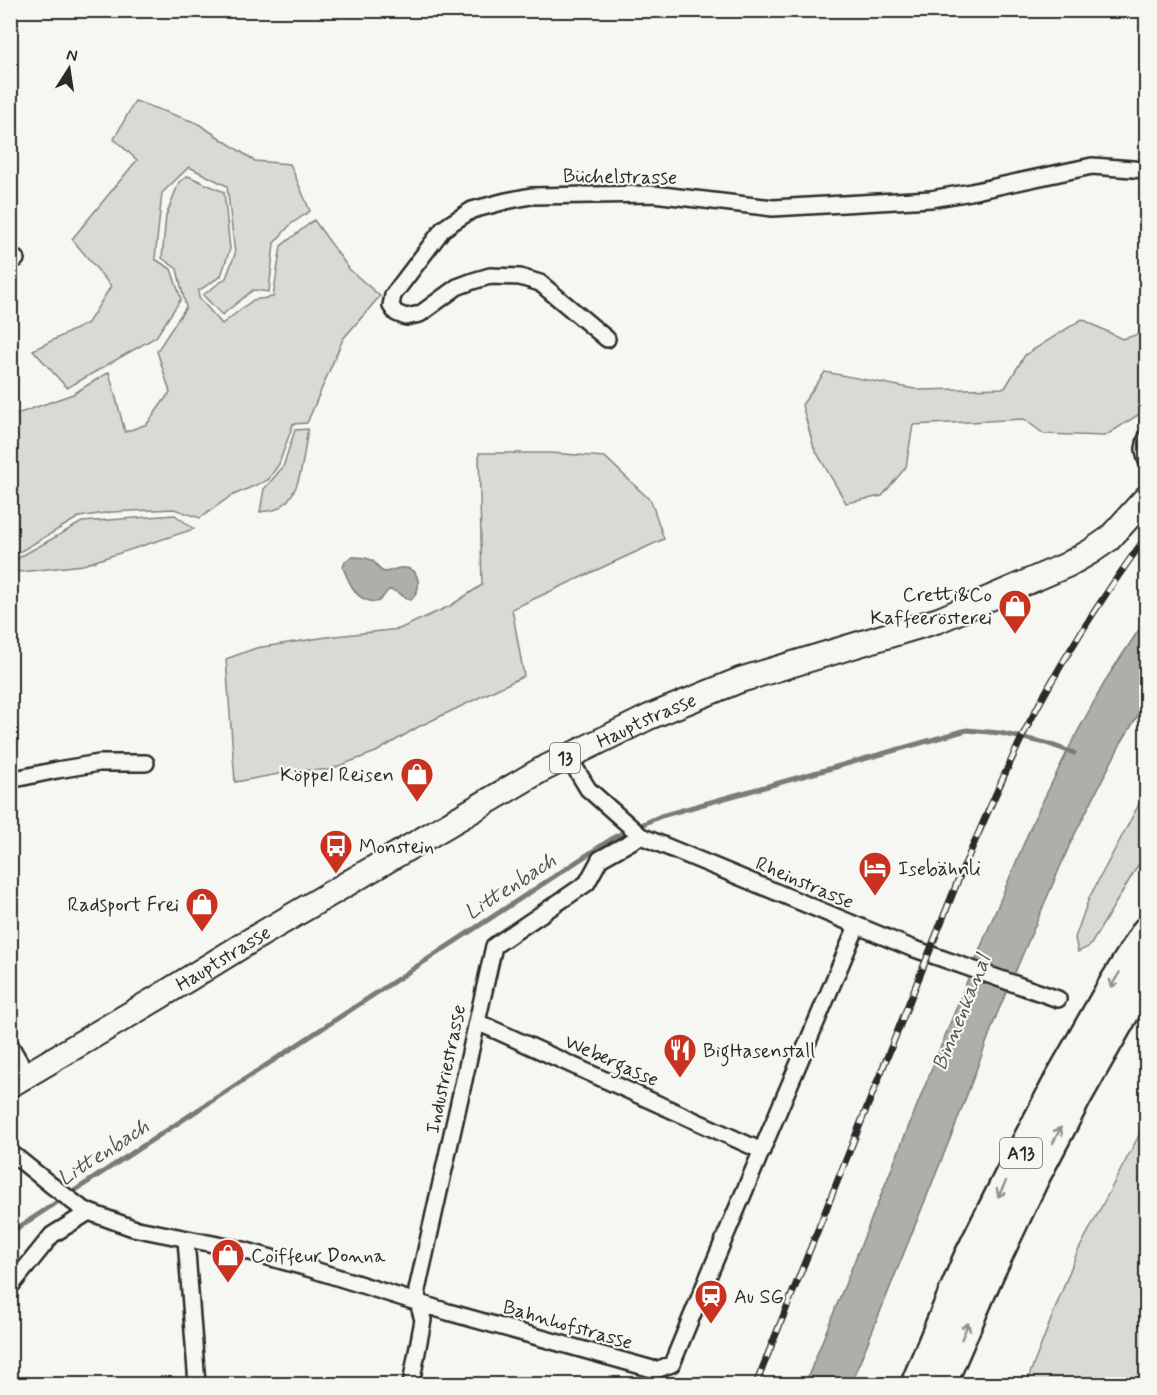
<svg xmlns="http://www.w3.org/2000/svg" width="1157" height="1395" font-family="Mynerve,sans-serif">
  <rect width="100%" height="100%" fill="#f6f6f2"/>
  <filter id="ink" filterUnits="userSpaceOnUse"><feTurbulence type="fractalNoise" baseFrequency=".0167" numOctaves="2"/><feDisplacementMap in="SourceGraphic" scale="12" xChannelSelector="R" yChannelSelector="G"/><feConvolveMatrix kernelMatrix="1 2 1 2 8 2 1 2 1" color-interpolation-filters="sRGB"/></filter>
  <g filter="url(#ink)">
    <path fill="#d9d9d5" stroke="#828280" stroke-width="1.5" d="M 135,101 L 197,123 L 255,161 L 290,164 L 310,211 L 291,224 L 274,243 L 269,292 L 253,290 L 222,315 L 203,295 L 226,278 L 235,254 L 227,186 L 189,167 L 162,193 L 155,259 L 171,269 L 181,299 L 156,337 L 67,388 L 33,350 L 88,323 L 111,286 L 72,239 L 137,160 L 114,139 Z
      M 188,176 L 224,192 L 230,249 L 221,276 L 198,291 L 199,298 L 222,324 L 253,300 L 273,297 L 281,246 L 314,220 L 350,270 L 380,296 L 343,339 L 307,423 L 293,424 L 279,464 L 268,480 L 231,496 L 200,518 L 174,509 L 111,512 L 79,517 L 11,557 L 11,416 L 73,394 L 109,372 L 125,432 L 147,424 L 170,392 L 157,351 L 186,307 L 177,269 L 162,258 L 166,216 L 179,182 Z
      M 1082,319 L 1122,339 L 1146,332 L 1146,405 L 1138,415 L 1105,436 L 1044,434 L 1024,419 L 913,425 L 906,467 L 882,496 L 846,503 L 814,448 L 802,405 L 825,372 L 920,390 L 1005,388 L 1025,355 Z
      M 308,429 C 303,454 303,499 274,510 C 270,511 264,511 260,512 L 264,489 L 283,467 L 295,430 Z
      M 479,453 L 550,453 L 605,457 L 651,501 L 664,539 L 512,609 L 524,676 L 418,727 L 376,752 L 328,770 L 301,770 L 235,782 L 226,659 L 256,648 L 327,637 L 399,629 L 450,606 L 482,585 Z
      M 175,515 L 194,529 L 83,565 L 21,572 L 11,569 L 11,562 L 82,522 Z
      M 1146,791 L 1146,852 L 1090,946 L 1078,952 L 1075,938 L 1089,898 Z
      M 1146,1122 L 1146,1384 L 1026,1384 L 1076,1255 Z"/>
    <path fill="#aeaeab" stroke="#7a7a78" stroke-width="1.5" d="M 352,557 C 360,557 369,557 375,563 C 378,566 378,569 382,571 C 390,575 398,562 414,571 C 421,582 420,591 411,600 C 401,598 402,591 389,590 C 385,593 383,598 379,601 C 376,603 374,602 370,601 C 354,598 349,581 343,568 L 345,561 Z
      M 1146,619 L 1146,702 L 1121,743 L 1070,844 L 997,1014 L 956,1124 L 851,1384 L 805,1384 L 982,944 L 1034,819 L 1072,742 L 1107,678 Z"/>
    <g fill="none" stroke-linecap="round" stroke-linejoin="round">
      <path stroke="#7a7a78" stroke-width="5" d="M 10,1233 L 616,836 L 661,816 L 967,730 L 1000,733 L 1046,743 L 1074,753"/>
      <g stroke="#2b2b2b" stroke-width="20">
        <path id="street" d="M 10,259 L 16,259
          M 607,339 L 540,283 L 520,277 L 490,276 L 473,281 L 457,287 L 420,314 L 406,317 L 396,313 L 391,306 L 393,295 L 443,229 L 453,222 L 472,210 L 506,201 L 531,196 L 653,194 L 773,208 L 931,199 L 971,192 L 1092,166 L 1146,170
          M 1146,439 L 1144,449 L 1146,459
          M 568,756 L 588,789 L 641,836 L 909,947 L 1058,999
          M 10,780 L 57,770 L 99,763 L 146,763
          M 477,1022 L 762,1151
          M 10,1045 L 27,1075
          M 10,1152 L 51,1185 L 80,1207 L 89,1212 L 133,1228 L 243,1250 L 308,1268 L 448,1312 L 656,1370 L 672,1364 L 708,1277 L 857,926
          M 186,1239 L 197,1384
          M 10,1287 L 52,1235 L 89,1212
          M 411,1384 L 423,1320 L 418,1302 L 417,1290 L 494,946 L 587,883 L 600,859 L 641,836"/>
      </g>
      <g stroke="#2b2b2b" stroke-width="28">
        <g id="primary">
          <path id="s1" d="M 10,1085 L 159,997 L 253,939 L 541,770 L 649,717 L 740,680 L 939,620 L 1067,565 L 1090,552 L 1109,539 L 1146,498"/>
        </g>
      </g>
      <g stroke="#2b2b2b" stroke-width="32">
        <path id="highway" d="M 915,1384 L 967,1259 L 1014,1165 L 1060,1077 L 1114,982 L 1146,931
          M 942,1384 L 990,1273 L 1035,1178 L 1079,1094 L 1146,976"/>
      </g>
      <use href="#street" stroke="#f6f6f2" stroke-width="15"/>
      <use href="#primary" stroke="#f6f6f2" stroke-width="24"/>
      <use href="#highway" stroke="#f6f6f2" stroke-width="27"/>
      <g stroke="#2b2b2b" stroke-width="7">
        <path id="rail" d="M 756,1384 L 959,878 C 981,827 1003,776 1027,727 C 1061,661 1102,597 1146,537"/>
      </g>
      <use href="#rail" stroke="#f6f6f2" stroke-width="4.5" stroke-dasharray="14" stroke-linecap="butt"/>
    </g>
    <defs><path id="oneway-shaft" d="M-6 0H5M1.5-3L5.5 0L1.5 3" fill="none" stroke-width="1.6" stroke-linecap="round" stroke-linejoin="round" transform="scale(1.5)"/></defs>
    <g stroke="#90908e">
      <use href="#oneway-shaft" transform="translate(1115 980) rotate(121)"/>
      <use href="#oneway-shaft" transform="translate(1057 1135) rotate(-63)"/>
      <use href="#oneway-shaft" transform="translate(1002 1189) rotate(117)"/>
      <use href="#oneway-shaft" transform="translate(965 1331) rotate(-67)"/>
    </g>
  </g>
  <defs>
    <g id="shop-pin" transform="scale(1.725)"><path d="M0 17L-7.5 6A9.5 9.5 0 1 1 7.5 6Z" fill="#c8321e" stroke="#f6f6f2"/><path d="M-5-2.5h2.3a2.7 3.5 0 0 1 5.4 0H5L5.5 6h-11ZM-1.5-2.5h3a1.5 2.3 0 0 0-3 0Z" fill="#fff"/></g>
    <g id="bus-pin" transform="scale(1.725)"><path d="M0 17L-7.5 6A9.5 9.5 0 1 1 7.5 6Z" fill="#c8321e" stroke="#f6f6f2"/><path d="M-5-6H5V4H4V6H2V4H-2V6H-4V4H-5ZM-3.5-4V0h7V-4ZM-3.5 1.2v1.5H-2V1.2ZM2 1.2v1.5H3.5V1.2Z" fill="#fff"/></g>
    <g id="hotel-pin" transform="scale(1.725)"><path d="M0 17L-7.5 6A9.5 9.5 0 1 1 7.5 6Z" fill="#c8321e" stroke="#f6f6f2"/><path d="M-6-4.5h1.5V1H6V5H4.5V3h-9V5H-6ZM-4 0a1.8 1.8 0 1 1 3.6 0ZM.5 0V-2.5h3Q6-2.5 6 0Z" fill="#fff"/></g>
    <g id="restaurant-pin" transform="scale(1.725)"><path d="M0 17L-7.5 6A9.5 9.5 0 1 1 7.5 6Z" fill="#c8321e" stroke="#f6f6f2"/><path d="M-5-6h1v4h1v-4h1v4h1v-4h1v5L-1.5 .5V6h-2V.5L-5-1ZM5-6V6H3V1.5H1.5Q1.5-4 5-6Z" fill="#fff"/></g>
    <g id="station-pin" transform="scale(1.725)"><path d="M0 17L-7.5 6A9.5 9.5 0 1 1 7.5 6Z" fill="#c8321e" stroke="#f6f6f2"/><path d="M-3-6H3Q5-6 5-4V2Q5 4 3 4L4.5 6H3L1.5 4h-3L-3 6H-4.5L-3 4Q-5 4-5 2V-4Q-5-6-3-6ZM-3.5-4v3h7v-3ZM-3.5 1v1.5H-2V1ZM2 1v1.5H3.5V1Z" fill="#fff"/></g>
  </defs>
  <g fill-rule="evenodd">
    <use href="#shop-pin" x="1015" y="606"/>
    <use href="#shop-pin" x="417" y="774"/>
    <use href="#bus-pin" x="336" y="846"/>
    <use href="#hotel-pin" x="875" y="868"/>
    <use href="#shop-pin" x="202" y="904"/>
    <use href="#restaurant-pin" x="680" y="1050"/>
    <use href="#shop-pin" x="228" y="1255"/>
    <use href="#station-pin" x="711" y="1296"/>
  </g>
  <g text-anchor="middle" stroke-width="4.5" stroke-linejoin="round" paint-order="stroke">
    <g fill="#f6f6f2" stroke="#686867" stroke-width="1.5">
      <rect x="550" y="743" width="30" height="30" rx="4.5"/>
      <rect x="1000" y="1138" width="42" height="30" rx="4.5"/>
    </g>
    <g font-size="18" font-weight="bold" fill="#2b2b2b">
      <text x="565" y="764">13</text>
      <text x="1021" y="1159">A13</text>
    </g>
    <g font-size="20" fill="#2b2b2b" stroke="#f6f6f2">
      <text transform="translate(620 176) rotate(1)" y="7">Büchelstrasse</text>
      <text dy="7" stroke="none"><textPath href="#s1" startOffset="734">Hauptstrasse</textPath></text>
      <text transform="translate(805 882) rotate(23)" y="7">Rheinstrasse</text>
      <text dy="7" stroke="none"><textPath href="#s1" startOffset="248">Hauptstrasse</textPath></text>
      <text transform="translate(612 1060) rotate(24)" y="7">Webergasse</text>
      <text transform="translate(445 1069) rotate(-78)" y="7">Industriestrasse</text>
      <text transform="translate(568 1324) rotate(16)" y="7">Bahnhofstrasse</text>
    </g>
    <g font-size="20" fill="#2b2b2b" stroke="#f6f6f2" text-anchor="start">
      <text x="992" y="601" text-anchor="end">Cretti&amp;Co<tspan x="992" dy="23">Kaffeerösterei</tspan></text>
      <text x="394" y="781" text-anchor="end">Köppel Reisen</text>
      <text x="359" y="853">Monstein</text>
      <text x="898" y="875">Isebähnli</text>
      <text x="179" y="911" text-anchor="end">Radsport Frei</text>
      <text x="703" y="1057">BigHasenstall</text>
      <text x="251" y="1262">Coiffeur Donna</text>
      <text x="734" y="1303">Au SG</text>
    </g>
    <g font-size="21" font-style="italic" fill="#525251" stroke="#f6f6f2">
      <text transform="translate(510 886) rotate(-33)" y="7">Littenbach</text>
      <text transform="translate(961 1012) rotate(-68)" y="7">Binnenkanal</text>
      <text transform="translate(103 1152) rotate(-33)" y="7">Littenbach</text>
    </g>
  </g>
  <rect width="1157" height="1395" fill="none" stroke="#f6f6f2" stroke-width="36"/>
  <rect x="18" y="18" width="1121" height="1359" fill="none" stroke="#2b2b2b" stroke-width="2" filter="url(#ink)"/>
  <g transform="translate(69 69) rotate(12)" stroke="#f6f6f2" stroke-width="4.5" paint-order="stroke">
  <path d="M0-4.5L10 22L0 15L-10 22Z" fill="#2b2b2b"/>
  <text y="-9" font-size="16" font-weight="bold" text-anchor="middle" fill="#2b2b2b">N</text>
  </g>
</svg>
